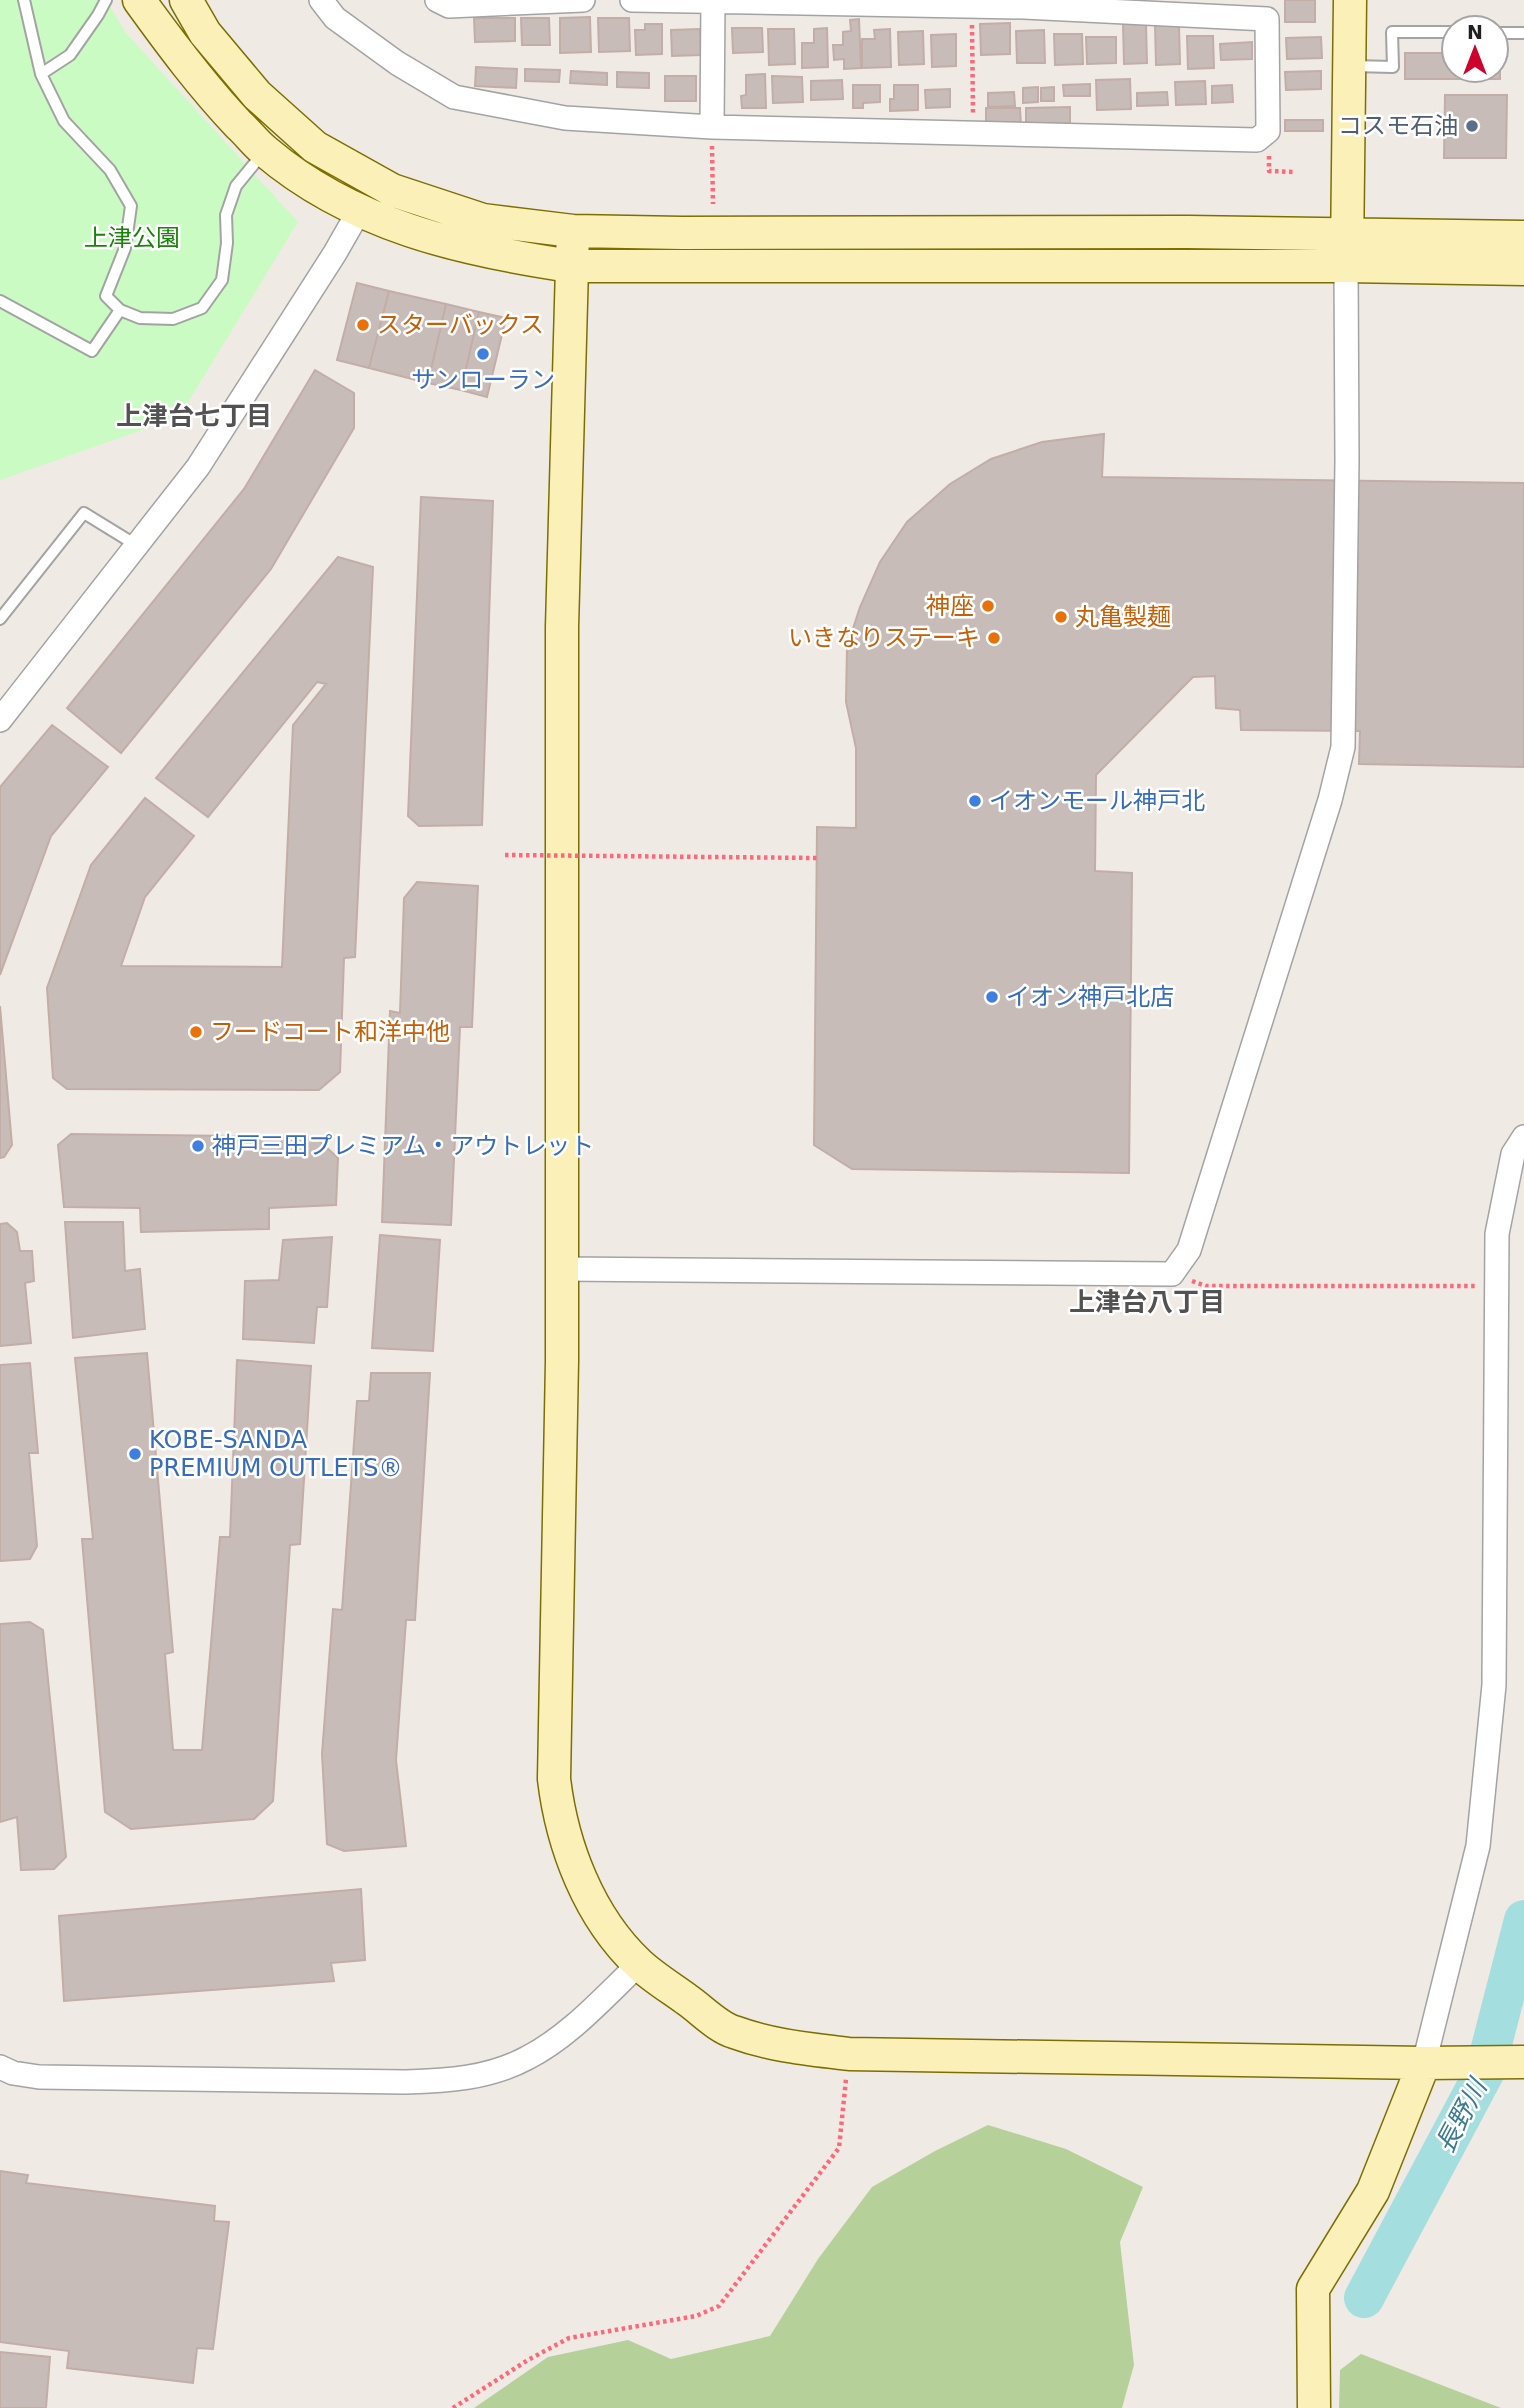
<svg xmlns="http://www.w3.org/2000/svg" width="1524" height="2408" font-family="'DejaVu Sans','Noto Sans JP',sans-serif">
  <rect width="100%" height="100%" fill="#f0eae5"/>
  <path fill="#b5d199" d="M 988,2125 L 1066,2149 L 1143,2187 L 1120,2242 L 1134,2365 L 1122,2408 L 474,2408 L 548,2357 L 628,2340 L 671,2359 L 770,2336 L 818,2259 L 872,2187 L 935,2151 Z
    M 1361,2354 L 1501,2408 L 1339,2408 L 1340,2370 Z"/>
  <path fill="#c9fbc2" d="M 0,0 L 106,0 L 126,33 L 298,222 L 179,417 L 0,480 Z"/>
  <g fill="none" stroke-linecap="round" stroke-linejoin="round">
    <path stroke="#a5dedf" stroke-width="40" d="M 1364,2298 L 1485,2071 L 1524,1920"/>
  </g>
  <path fill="#c8bcb8" stroke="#c3ada7" stroke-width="2" d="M 1285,0 L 1315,0 L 1315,22 L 1285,22 Z
    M 590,17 L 591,52 L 560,53 L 560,18 Z
    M 474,18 L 515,18 L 515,41 L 475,42 Z
    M 521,18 L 549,18 L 550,45 L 522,45 Z
    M 598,18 L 629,18 L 630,51 L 599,52 Z
    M 859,19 L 861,68 L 844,69 L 844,59 L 834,60 L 833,45 L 843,45 L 843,32 L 851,31 L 850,20 Z
    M 1010,23 L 1010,54 L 981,55 L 980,24 Z
    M 645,24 L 662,24 L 662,54 L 636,55 L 635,30 L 645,30 Z
    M 1123,24 L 1146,24 L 1147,63 L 1124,64 Z
    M 1155,25 L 1179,25 L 1180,64 L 1156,65 Z
    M 732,28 L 762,28 L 763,52 L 733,53 Z
    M 827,28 L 828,67 L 802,68 L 802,43 L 814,43 L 814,29 Z
    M 700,29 L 701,55 L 672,56 L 671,30 Z
    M 768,29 L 794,29 L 795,64 L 769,65 Z
    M 890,29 L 891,67 L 862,68 L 862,39 L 875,39 L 874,30 Z
    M 1044,30 L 1045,63 L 1017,63 L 1016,31 Z
    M 923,31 L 924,64 L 899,65 L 898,32 Z
    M 956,34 L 956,66 L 932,67 L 931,35 Z
    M 1054,34 L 1082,34 L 1083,64 L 1055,65 Z
    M 1187,36 L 1213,36 L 1214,68 L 1188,69 Z
    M 1086,37 L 1116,37 L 1116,63 L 1087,64 Z
    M 1321,37 L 1322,58 L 1287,59 L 1286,38 Z
    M 1252,42 L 1252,59 L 1221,60 L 1220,44 Z
    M 1405,53 L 1454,53 L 1454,70 L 1496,70 L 1496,53 L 1500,53 L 1500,79 L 1405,79 Z
    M 476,67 L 517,69 L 516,88 L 475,86 Z
    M 525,69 L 560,70 L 559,82 L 525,81 Z
    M 571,71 L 607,73 L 607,85 L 570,83 Z
    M 1321,71 L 1321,89 L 1286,90 L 1285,72 Z
    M 617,72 L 649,73 L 649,88 L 617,87 Z
    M 765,74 L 766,108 L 742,108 L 741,96 L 746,95 L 746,75 Z
    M 665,76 L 696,76 L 696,101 L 665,101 Z
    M 772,76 L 802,77 L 803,102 L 773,103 Z
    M 1130,79 L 1131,109 L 1097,110 L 1096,80 Z
    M 842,80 L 843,99 L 811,100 L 811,81 Z
    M 1205,81 L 1206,104 L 1176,105 L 1175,82 Z
    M 1090,84 L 1090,96 L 1064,96 L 1063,85 Z
    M 853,85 L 880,85 L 880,102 L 863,103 L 863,108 L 853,108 Z
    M 894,85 L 918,85 L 918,110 L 890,111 L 890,99 L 894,99 Z
    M 1232,85 L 1233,102 L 1212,103 L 1212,86 Z
    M 1038,87 L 1038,102 L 1023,103 L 1023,88 Z
    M 1054,87 L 1054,101 L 1041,101 L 1041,88 Z
    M 950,89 L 950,107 L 926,108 L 925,90 Z
    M 1014,92 L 1015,106 L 988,107 L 988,93 Z
    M 1167,92 L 1168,105 L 1137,106 L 1137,93 Z
    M 1445,95 L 1507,95 L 1506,158 L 1444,158 Z
    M 1070,107 L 1070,128 L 1026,130 L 1026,108 Z
    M 986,108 L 1020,108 L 1021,126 L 986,127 Z
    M 1285,120 L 1323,120 L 1323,131 L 1285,131 Z
    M 357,283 L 389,291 L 369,368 L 337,360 Z
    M 389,291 L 446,304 L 428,383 L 369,368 Z
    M 446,304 L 479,312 L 461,390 L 428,383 Z
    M 479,312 L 506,318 L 487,397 L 461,390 Z
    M 315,370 L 354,393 L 354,428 L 271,569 L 121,753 L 67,708 L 244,489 Z
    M 1104,434 L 1102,477 L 1524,483 L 1524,767 L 1359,764 L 1360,731 L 1241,730 L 1240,710 L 1216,708 L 1215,676 L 1193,677 L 1096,775 L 1095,871 L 1132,873 L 1129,1173 L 852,1169 L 814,1145 L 817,827 L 856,828 L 856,748 L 846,702 L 847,647 L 860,607 L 880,562 L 907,522 L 950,484 L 991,459 L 1042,442 Z
    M 421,497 L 493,501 L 482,825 L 419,826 L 408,816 Z
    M 338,557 L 373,567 L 355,957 L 344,958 L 340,1072 L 319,1090 L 67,1089 L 53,1078 L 47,988 L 91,865 L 145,798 L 194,836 L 145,897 L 121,966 L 282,967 L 293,725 L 326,684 L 317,682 L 208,817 L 156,778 Z
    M 52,725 L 108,767 L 51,836 L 0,975 L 0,787 Z
    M 417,882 L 478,886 L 472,1027 L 460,1027 L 451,1225 L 382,1222 L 390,1011 L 400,1013 L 404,898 Z
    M 0,1006 L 12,1145 L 4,1157 L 0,1158 Z
    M 71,1134 L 315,1137 L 338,1158 L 336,1205 L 269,1208 L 269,1229 L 141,1232 L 140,1208 L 64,1207 L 58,1145 Z
    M 65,1222 L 123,1222 L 125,1271 L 140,1269 L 145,1329 L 73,1338 Z
    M 7,1223 L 17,1232 L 20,1251 L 32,1251 L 34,1281 L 25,1283 L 31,1343 L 0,1346 L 0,1224 Z
    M 380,1235 L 440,1240 L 433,1351 L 372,1348 Z
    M 332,1237 L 327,1307 L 317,1307 L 314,1343 L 243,1339 L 245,1281 L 279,1280 L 283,1240 Z
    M 147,1353 L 173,1652 L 165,1654 L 173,1750 L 202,1750 L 220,1537 L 230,1537 L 237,1360 L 311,1366 L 300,1544 L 290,1545 L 273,1801 L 254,1819 L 131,1829 L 105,1812 L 82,1539 L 93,1539 L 75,1358 Z
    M 30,1363 L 38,1453 L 29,1453 L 37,1546 L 30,1559 L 0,1561 L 0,1365 Z
    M 371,1373 L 430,1373 L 415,1620 L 406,1620 L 396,1760 L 406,1846 L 344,1851 L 327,1844 L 322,1754 L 333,1609 L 342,1610 L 357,1401 L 369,1401 Z
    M 30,1622 L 43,1630 L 66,1857 L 54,1869 L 21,1870 L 17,1817 L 0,1822 L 0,1624 Z
    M 361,1889 L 365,1960 L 331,1963 L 334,1981 L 64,2001 L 59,1916 Z
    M 0,2171 L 28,2175 L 26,2183 L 215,2206 L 214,2221 L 229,2222 L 213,2349 L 197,2348 L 193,2383 L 67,2368 L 69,2351 L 0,2342 Z
    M 0,2352 L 50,2357 L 46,2408 L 0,2408 Z"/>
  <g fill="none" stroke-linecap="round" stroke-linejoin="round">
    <g stroke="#a3a3a3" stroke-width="14">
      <path id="lane" d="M 24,0 L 41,74 L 70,55 L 98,15 L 106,0
        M 1496,33 L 1524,33
        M 1352,66 L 1393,67 L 1392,32 L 1454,32
        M 0,301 L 92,351 L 120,310 L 106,296 L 125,248 L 131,206 L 110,170 L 64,121 L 41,74
        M 120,310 L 140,318 L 173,319 L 202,308 L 222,280 L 227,243 L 226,215 L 236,186 L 263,153
        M 0,619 L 84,513 L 136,545"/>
    </g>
    <g stroke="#a3a3a3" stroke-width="26">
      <path id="street" d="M 321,0 L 335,18 L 397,63 L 454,97 L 565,118 L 712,127 L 1257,140 L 1268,131 L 1267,19 L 1024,7 L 632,0
        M 437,0 L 449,6 L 583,0
        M 712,127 L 713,0
        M 0,720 L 198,467 L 335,253 L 359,211
        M 562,1269 L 1172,1274 L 1189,1250 L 1330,800 L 1343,747 L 1347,461 L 1346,266
        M 1424,2063 L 1478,1846 L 1494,1685 L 1497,1234 L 1513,1154 L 1524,1137
        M 0,2067 L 13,2073 L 39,2077 L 406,2082 C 447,2081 490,2078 527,2058 C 570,2036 604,1997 639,1964"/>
    </g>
    <g stroke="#7b6f01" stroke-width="35">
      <path id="secondary" d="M 139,0 C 170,43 202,86 239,125 C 248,133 256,144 265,151 C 352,225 461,250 571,266 L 1346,266 L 1524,269
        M 186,0 L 205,33 L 257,95 L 315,147 L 392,190 L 483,220 L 573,231 L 682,233 L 1188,232 L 1524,237
        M 573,231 L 562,627 L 562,1361 L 554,1779 C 562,1846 589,1917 639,1964 C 653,1977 671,1988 686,1999 C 701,2009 717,2027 734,2032 C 772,2046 810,2049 849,2054 L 1424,2063 L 1524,2062
        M 1347,254 L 1350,0
        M 1314,2408 L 1313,2289 L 1373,2191 L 1424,2063"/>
    </g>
    <path stroke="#fe6979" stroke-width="4.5" stroke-dasharray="3.5 3.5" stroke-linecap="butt" d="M 972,25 L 973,114
      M 712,146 L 713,204
      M 1269,156 L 1269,171 L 1295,172
      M 1192,1281 L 1206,1286 L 1477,1286
      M 453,2408 L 528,2360 L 569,2338 L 696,2316 L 719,2306 L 839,2148 L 846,2079"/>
    <use href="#lane" stroke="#fff" stroke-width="10"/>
    <use href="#street" stroke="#fff" stroke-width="23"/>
    <use href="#secondary" stroke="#fbf1b8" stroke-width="32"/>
    <path stroke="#fe6979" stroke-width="4.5" stroke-dasharray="3.5 3.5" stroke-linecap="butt" d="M 505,855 L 817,858"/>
  </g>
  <circle fill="#5c6f8a" stroke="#fff" stroke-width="2.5" cx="1472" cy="126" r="7"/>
  <g fill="#e8710a" stroke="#fff" stroke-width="2.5">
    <circle cx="363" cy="325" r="7"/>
    <circle cx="988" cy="606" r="7"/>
    <circle cx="1061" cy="617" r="7"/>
    <circle cx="994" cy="638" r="7"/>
    <circle cx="196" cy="1032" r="7"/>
  </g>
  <g fill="#3f7fe0" stroke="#fff" stroke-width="2.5">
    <circle cx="483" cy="354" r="7"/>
    <circle cx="975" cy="801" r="7"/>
    <circle cx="992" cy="997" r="7"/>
    <circle cx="198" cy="1146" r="7"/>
    <circle cx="135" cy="1454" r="7"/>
  </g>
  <g text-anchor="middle" stroke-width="5" stroke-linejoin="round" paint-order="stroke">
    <g font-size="24" fill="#4e5e75" stroke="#fff" text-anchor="end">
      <text x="1458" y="134">コスモ石油</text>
    </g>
    <g font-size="24" fill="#188308" stroke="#fff">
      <text x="132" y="246">上津公園</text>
    </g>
    <g font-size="24" fill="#c56008" stroke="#fff" text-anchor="start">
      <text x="377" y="333">スターバックス</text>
      <text x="974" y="614" text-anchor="end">神座</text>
      <text x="1075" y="625">丸亀製麺</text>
      <text x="980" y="646" text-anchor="end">いきなりステーキ</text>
      <text x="210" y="1040">フードコート和洋中他</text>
    </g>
    <g font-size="24" fill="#366cbe" stroke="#fff" text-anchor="start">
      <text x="483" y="388" text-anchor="middle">サンローラン</text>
      <text x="989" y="809">イオンモール神戸北</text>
      <text x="1006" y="1005">イオン神戸北店</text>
      <text x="212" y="1154">神戸三田プレミアム・アウトレット</text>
      <text x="149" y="1448">KOBE-SANDA<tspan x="149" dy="28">PREMIUM OUTLETS®</tspan></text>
    </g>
    <g font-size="26" font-weight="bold" fill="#525252" stroke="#fff">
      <text x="194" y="425">上津台七丁目</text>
      <text x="1147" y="1311">上津台八丁目</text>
    </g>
    <g font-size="26" font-style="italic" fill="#3d7a93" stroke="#fff">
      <text transform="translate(1461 2116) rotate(-62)" y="9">長野川</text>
    </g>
  </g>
  <g transform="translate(1475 49)"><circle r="33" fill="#ffffff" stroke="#a5a5a5" stroke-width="2"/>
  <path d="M0-5L12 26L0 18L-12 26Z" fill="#cf002b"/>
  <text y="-10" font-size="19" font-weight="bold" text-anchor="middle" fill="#1f1f1f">N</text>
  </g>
</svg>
